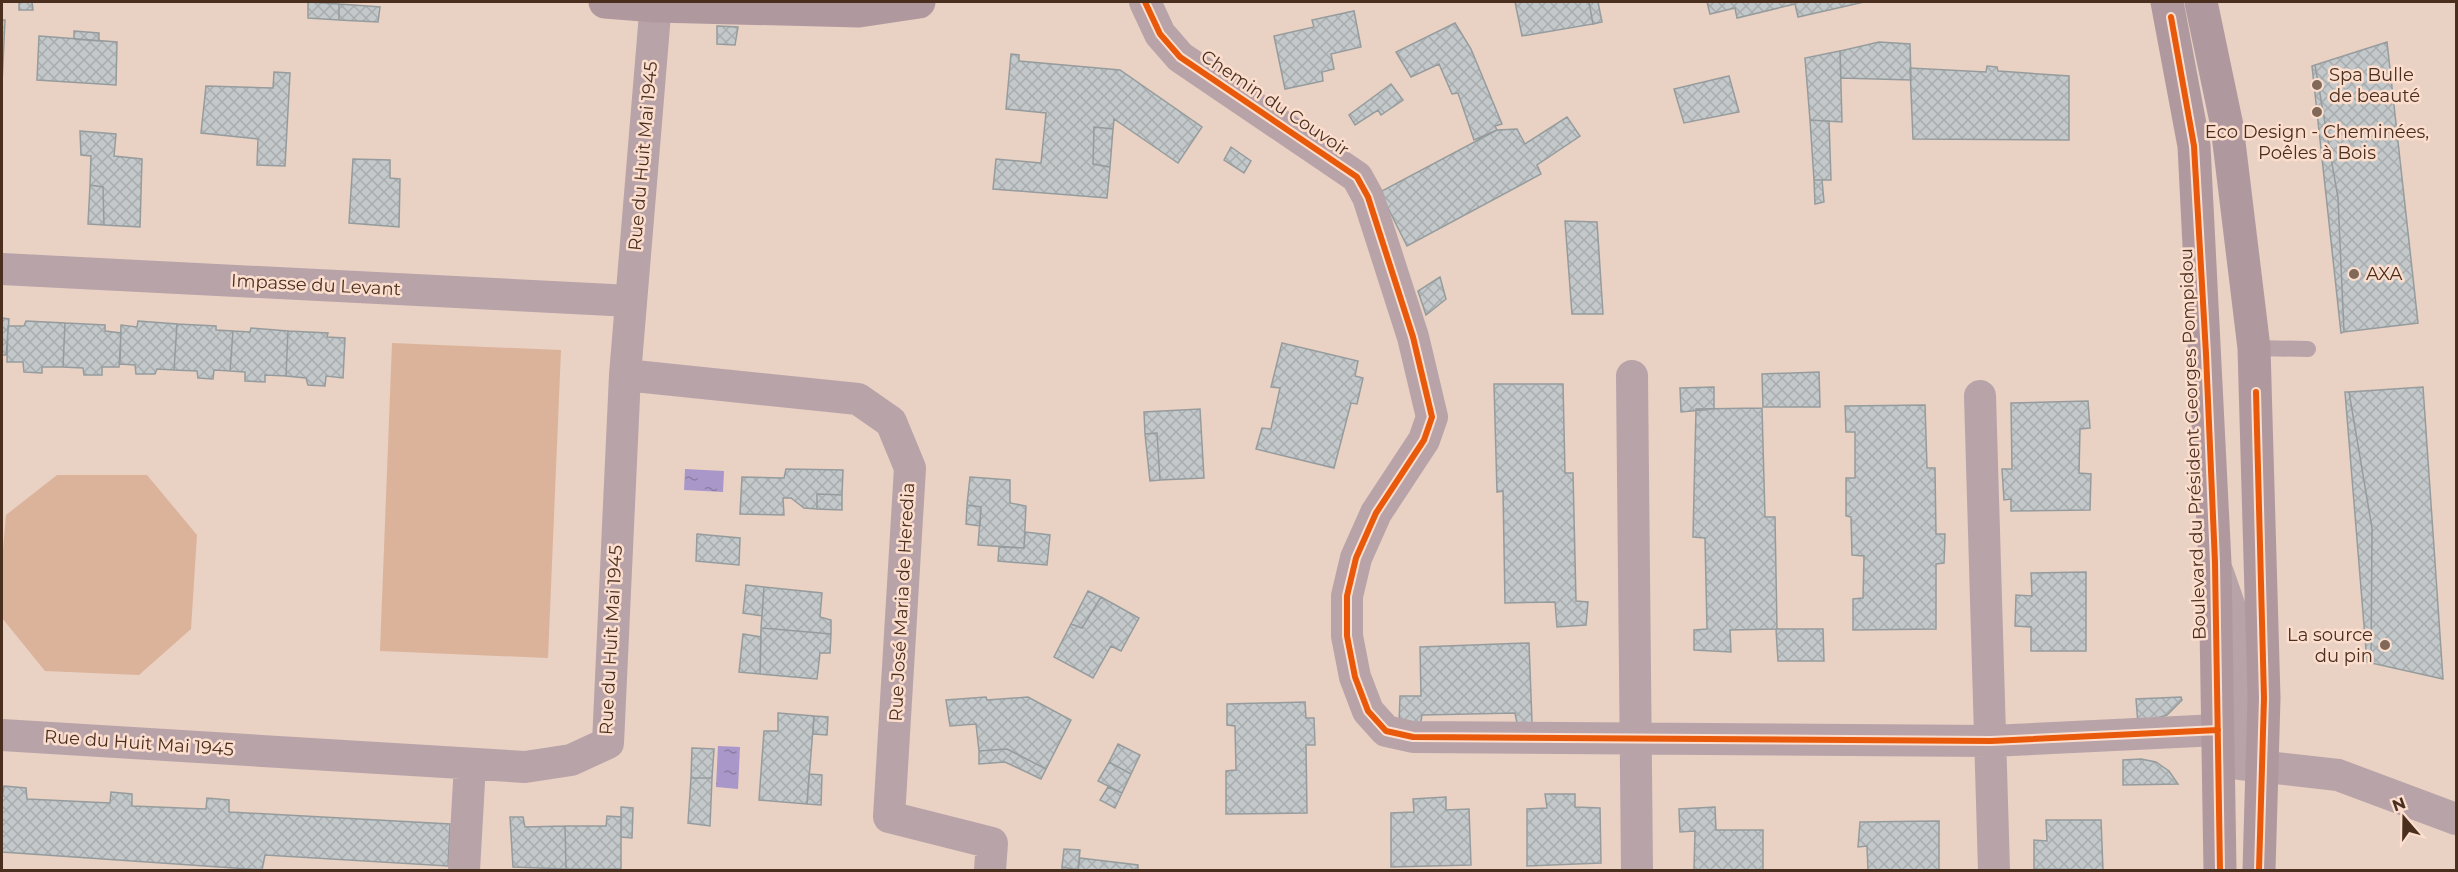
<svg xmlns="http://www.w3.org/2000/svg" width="2458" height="872" font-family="Montserrat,sans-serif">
  <defs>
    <pattern id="water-ripples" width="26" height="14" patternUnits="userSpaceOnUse" patternTransform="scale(1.5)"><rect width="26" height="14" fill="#a997c9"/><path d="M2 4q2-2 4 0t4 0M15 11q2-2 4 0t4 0" fill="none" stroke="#8c7ca3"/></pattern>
    <pattern id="building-cross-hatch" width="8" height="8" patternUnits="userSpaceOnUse" patternTransform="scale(1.5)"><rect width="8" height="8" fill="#c3c8ca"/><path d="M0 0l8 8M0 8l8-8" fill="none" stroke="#a9acad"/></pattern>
  </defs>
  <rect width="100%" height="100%" fill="#e9d1c3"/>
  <path fill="#dbb39b" d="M 392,343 L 561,350 L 548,658 L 380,651 Z
    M 57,475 L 147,475 L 197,535 L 191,629 L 139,675 L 45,671 L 2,618 L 2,561 L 6,515 Z"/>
  <path fill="url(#water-ripples)" d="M 685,469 L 724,471 L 723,492 L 684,490 Z
    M 718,746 L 740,747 L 738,789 L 716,787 Z"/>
  <path fill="url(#building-cross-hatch)" stroke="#969c9d" stroke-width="1.5" d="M 19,2 L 32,2 L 33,10 L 19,10 Z
    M 308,2 L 339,4 L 339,20 L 308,18 Z
    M 1515,2 L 1589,2 L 1593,24 L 1522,36 Z
    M 1589,2 L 1598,2 L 1602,22 L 1593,24 Z
    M 1707,2 L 1864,2 L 1798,17 L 1795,4 L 1737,18 L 1735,8 L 1710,14 Z
    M 339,4 L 380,7 L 378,22 L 339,20 Z
    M 1354,11 L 1361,47 L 1331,54 L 1334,69 L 1322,72 L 1323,81 L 1285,89 L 1274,36 L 1314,27 L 1312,20 Z
    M 2,20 L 5,20 L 2,84 Z
    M 1455,23 L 1471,49 L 1502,124 L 1495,126 L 1497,130 L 1474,140 L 1458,93 L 1452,94 L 1439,64 L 1411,77 L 1396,52 Z
    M 717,26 L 738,27 L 735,45 L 717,44 Z
    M 74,31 L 99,33 L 99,41 L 74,39 Z
    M 39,36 L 117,42 L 116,85 L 37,80 Z
    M 1879,42 L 1910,44 L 1911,80 L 1841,78 L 1840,51 Z
    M 2387,42 L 2418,323 L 2344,332 L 2338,198 L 2315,65 Z
    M 1840,51 L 1842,122 L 1810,120 L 1805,58 Z
    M 1011,54 L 1019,55 L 1019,61 L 1120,70 L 1202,127 L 1178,163 L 1114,119 L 1113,129 L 1094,127 L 1093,164 L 1110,167 L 1107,198 L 993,189 L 996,159 L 1041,163 L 1046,113 L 1006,109 Z
    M 2315,65 L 2338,198 L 2344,332 L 2341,333 L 2312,66 Z
    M 1987,66 L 1997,67 L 1998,71 L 2069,76 L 2069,140 L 1913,139 L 1910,68 L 1986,72 Z
    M 274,72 L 290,73 L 285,166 L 257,165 L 258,139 L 201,133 L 206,86 L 273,88 Z
    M 1729,76 L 1739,112 L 1684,123 L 1674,89 Z
    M 1391,84 L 1403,100 L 1381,115 L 1378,110 L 1355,125 L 1349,115 Z
    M 1567,117 L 1580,136 L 1537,165 L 1541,174 L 1407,246 L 1380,192 L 1497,130 L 1517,129 L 1525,144 Z
    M 1810,120 L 1829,121 L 1831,180 L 1814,180 Z
    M 1094,127 L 1113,129 L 1110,167 L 1093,164 Z
    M 80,131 L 116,134 L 114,156 L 142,159 L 140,227 L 104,225 L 103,187 L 90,185 L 91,156 L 81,155 Z
    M 1231,147 L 1251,161 L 1244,173 L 1224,160 Z
    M 353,159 L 390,160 L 390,178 L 400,179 L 399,227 L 349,223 Z
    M 1814,180 L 1822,180 L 1824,202 L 1815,204 Z
    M 90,185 L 103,187 L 104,225 L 88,224 Z
    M 1565,221 L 1597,222 L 1603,314 L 1572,314 Z
    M 1440,277 L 1446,299 L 1426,315 L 1418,291 Z
    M 2,318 L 9,319 L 6,355 L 2,355 Z
    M 26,321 L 65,323 L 63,367 L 42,367 L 42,373 L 24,372 L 23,362 L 7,362 L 8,326 L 24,326 Z
    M 138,321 L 177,324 L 174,370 L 157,369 L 155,374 L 136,374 L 135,365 L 120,364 L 121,325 L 137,327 Z
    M 65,323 L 105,325 L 105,331 L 121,333 L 119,367 L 102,367 L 102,375 L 84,375 L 83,368 L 63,367 Z
    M 177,324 L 216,326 L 216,330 L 233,331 L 230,371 L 214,370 L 213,379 L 198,378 L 197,371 L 174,370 Z
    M 251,328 L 288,331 L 286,376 L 265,375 L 265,382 L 245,381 L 245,372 L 230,371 L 233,331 L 250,332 Z
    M 288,331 L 328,333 L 327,337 L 345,338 L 343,378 L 326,376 L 325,386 L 308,385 L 306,378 L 286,376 Z
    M 1282,343 L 1358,361 L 1355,376 L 1363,378 L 1357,404 L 1351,403 L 1334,468 L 1256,449 L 1262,428 L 1271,429 L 1280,388 L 1271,387 Z
    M 1819,372 L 1820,407 L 1763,407 L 1762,374 Z
    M 1494,384 L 1563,384 L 1565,473 L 1573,473 L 1576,601 L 1588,602 L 1586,625 L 1557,627 L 1555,602 L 1505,603 L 1503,491 L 1497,492 Z
    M 1714,387 L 1714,409 L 1681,412 L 1680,388 Z
    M 2423,387 L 2443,679 L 2371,663 L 2372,528 L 2349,392 Z
    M 2345,392 L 2349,392 L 2372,528 L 2371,663 L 2367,662 Z
    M 2088,401 L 2090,428 L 2080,429 L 2079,473 L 2091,474 L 2090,510 L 2011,511 L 2011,499 L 2004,500 L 2002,469 L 2012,469 L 2011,403 Z
    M 1925,405 L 1927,468 L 1935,468 L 1936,534 L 1945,534 L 1944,563 L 1936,564 L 1936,629 L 1853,630 L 1853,599 L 1863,598 L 1864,556 L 1852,555 L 1851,517 L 1846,516 L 1846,478 L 1855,478 L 1855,432 L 1846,432 L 1845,406 Z
    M 1762,408 L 1765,517 L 1775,517 L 1777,629 L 1730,630 L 1731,652 L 1694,650 L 1694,630 L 1707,629 L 1705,538 L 1693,537 L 1696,409 Z
    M 1200,409 L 1204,478 L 1160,480 L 1157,433 L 1145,434 L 1144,412 Z
    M 1157,433 L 1160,480 L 1150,481 L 1145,434 Z
    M 786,469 L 843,470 L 842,495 L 817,494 L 817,509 L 804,508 L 791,498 L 783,498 L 784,515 L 740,514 L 742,477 L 784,478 Z
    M 970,477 L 1010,480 L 1010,503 L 1026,506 L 1024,548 L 978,545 L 981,507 L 967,505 Z
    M 817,494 L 842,495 L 842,510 L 817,509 Z
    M 967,505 L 981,507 L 980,526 L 966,524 Z
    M 1025,532 L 1050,535 L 1047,565 L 998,561 L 999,547 L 1024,548 Z
    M 697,534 L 740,538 L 739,565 L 696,561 Z
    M 2086,572 L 2086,651 L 2031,651 L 2031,627 L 2015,626 L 2016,595 L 2032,596 L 2031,573 Z
    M 746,585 L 764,587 L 762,616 L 743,613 Z
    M 764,587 L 822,593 L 820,617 L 831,620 L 831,634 L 761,628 Z
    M 1088,591 L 1101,597 L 1082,628 L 1071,624 Z
    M 1101,597 L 1139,618 L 1121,651 L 1111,646 L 1093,678 L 1054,657 L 1071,624 L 1082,628 Z
    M 761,628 L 831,634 L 830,653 L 820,653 L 817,679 L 760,674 Z
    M 1776,629 L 1823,629 L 1824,661 L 1778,661 Z
    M 743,634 L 761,637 L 760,674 L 739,672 Z
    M 1529,643 L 1532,723 L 1517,723 L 1515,713 L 1422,715 L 1420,726 L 1399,726 L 1400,696 L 1421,696 L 1420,647 Z
    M 986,697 L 987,700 L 1028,697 L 1071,720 L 1046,769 L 1007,749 L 979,751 L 976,724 L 950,726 L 946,700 Z
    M 2181,697 L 2182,700 L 2167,715 L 2138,724 L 2136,699 Z
    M 1305,702 L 1306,718 L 1314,718 L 1315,745 L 1306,745 L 1307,813 L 1226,814 L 1226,771 L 1236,770 L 1235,726 L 1227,725 L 1227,704 Z
    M 778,713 L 814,716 L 807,804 L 759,800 L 764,731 L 778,731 Z
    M 814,716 L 828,717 L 827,735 L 813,734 Z
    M 1118,744 L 1140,755 L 1131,774 L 1109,762 Z
    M 692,748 L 714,749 L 712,778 L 691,778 Z
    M 1007,749 L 1046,769 L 1041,779 L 1005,762 L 979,764 L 979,751 Z
    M 2141,759 L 2156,762 L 2169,771 L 2178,784 L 2123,785 L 2123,760 Z
    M 1109,762 L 1131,774 L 1122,793 L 1098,781 Z
    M 809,774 L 822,775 L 821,805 L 807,804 Z
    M 691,778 L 712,778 L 710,826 L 688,823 Z
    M 4,786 L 26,788 L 27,799 L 110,803 L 111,792 L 132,794 L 132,806 L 206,809 L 207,798 L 229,800 L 229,812 L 450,824 L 448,866 L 265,855 L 262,870 L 2,852 L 2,797 Z
    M 1108,787 L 1122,793 L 1115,808 L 1100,800 Z
    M 1545,794 L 1575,794 L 1575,807 L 1600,808 L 1601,863 L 1527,866 L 1527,809 L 1547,808 Z
    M 1446,797 L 1446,810 L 1469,809 L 1471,865 L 1391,867 L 1391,813 L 1414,812 L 1413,799 Z
    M 621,807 L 633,808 L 632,838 L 621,837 Z
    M 1715,807 L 1716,830 L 1763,830 L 1763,870 L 1694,870 L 1695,831 L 1680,832 L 1679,809 Z
    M 607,816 L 621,817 L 621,869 L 566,869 L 565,826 L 606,826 Z
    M 510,817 L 523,817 L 525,827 L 565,826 L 566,869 L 513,867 Z
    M 2046,820 L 2101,820 L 2103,870 L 2034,869 L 2034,840 L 2047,841 Z
    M 1939,821 L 1939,870 L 1868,870 L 1867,846 L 1858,847 L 1860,822 Z
    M 1064,849 L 1080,850 L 1078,870 L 1062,867 Z
    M 1080,858 L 1138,865 L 1138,870 L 1062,870 L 1062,867 L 1078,870 Z"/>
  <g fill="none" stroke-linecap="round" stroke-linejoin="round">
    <path stroke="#b8a3a9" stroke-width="16" d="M 2254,348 L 2308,349"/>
    <path stroke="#b8a3a9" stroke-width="32" d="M 1145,2 L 1160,34 L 1180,57 L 1357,177 L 1368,197 L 1413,337 L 1432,417 L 1424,440 L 1376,513 L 1356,558 L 1347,596 L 1347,636 L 1355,677 L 1368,711 L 1386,731 L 1413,737 L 1991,741 L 2218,730
      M 2,269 L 631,301
      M 625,375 L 858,399 L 891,422 L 910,468 L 889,817 L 992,843 L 990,870
      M 1632,376 L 1637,870
      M 1980,396 L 1994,870
      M 2218,573 L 2233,616 L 2234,703 L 2240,764 L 2338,775 L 2456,819
      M 2,735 L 525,767 L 571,760 L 608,743 L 625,375 L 656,2
      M 464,870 L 470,764"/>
    <path stroke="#b0989f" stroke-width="33" d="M 605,2 L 656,6 L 859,11 L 919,2
      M 2167,2 L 2194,146 L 2215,563 L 2220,870
      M 2201,2 L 2227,126 L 2254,348 L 2264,698 L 2259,870"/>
    <g stroke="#fbdecd" stroke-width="10">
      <path id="cycleway" d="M 1145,2 L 1160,34 L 1180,57 L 1357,177 L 1368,197 L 1413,337 L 1432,417 L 1424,440 L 1376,513 L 1356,558 L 1347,596 L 1347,636 L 1355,677 L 1368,711 L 1386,731 L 1413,737 L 1991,741 L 2218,730
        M 2171,17 L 2194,146 L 2206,354 L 2215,563 L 2220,870
        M 2256,392 L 2264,698 L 2259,870"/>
    </g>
    <use href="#cycleway" stroke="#e8590c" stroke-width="6"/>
  </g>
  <g fill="#826858" stroke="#fbdecd" stroke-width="2">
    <circle cx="2317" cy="85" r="6"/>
    <circle cx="2317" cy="112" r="6"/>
    <circle cx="2354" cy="274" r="6"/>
    <circle cx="2385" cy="645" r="6"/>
  </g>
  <g text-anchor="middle" stroke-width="5" stroke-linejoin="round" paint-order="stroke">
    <g font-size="18" fill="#4b2f1e" stroke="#fbdecd" text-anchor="start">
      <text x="2329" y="81">Spa Bulle<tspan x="2329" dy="21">de beauté</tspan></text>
      <text x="2317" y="138" text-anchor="middle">Eco Design - Cheminées,<tspan x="2317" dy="21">Poêles à Bois</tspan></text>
      <text x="2366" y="280">AXA</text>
      <text x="2373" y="641" text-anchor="end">La source<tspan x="2373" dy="21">du pin</tspan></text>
    </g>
    <g font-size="18" fill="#4b2f1e" stroke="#fbdecd">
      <text transform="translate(1275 103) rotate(34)" y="6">Chemin du Couvoir</text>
      <text transform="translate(643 156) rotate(-85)" y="6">Rue du Huit Mai 1945</text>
      <text transform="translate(316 285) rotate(3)" y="6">Impasse du Levant</text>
      <text transform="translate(2193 444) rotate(-92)" y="6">Boulevard du Président Georges Pompidou</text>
      <text transform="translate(902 602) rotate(-87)" y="6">Rue José Maria de Heredia</text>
      <text transform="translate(611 640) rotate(-87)" y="6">Rue du Huit Mai 1945</text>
      <text transform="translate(139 743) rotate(4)" y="6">Rue du Huit Mai 1945</text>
    </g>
  </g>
  <rect width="2458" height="872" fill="none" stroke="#4b2f1e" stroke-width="6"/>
  <g transform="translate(2404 818) rotate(340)" stroke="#fbdecd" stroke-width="4.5" paint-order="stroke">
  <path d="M0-4.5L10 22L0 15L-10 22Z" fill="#4b2f1e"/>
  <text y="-9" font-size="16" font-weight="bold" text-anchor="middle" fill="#4b2f1e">N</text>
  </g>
</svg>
